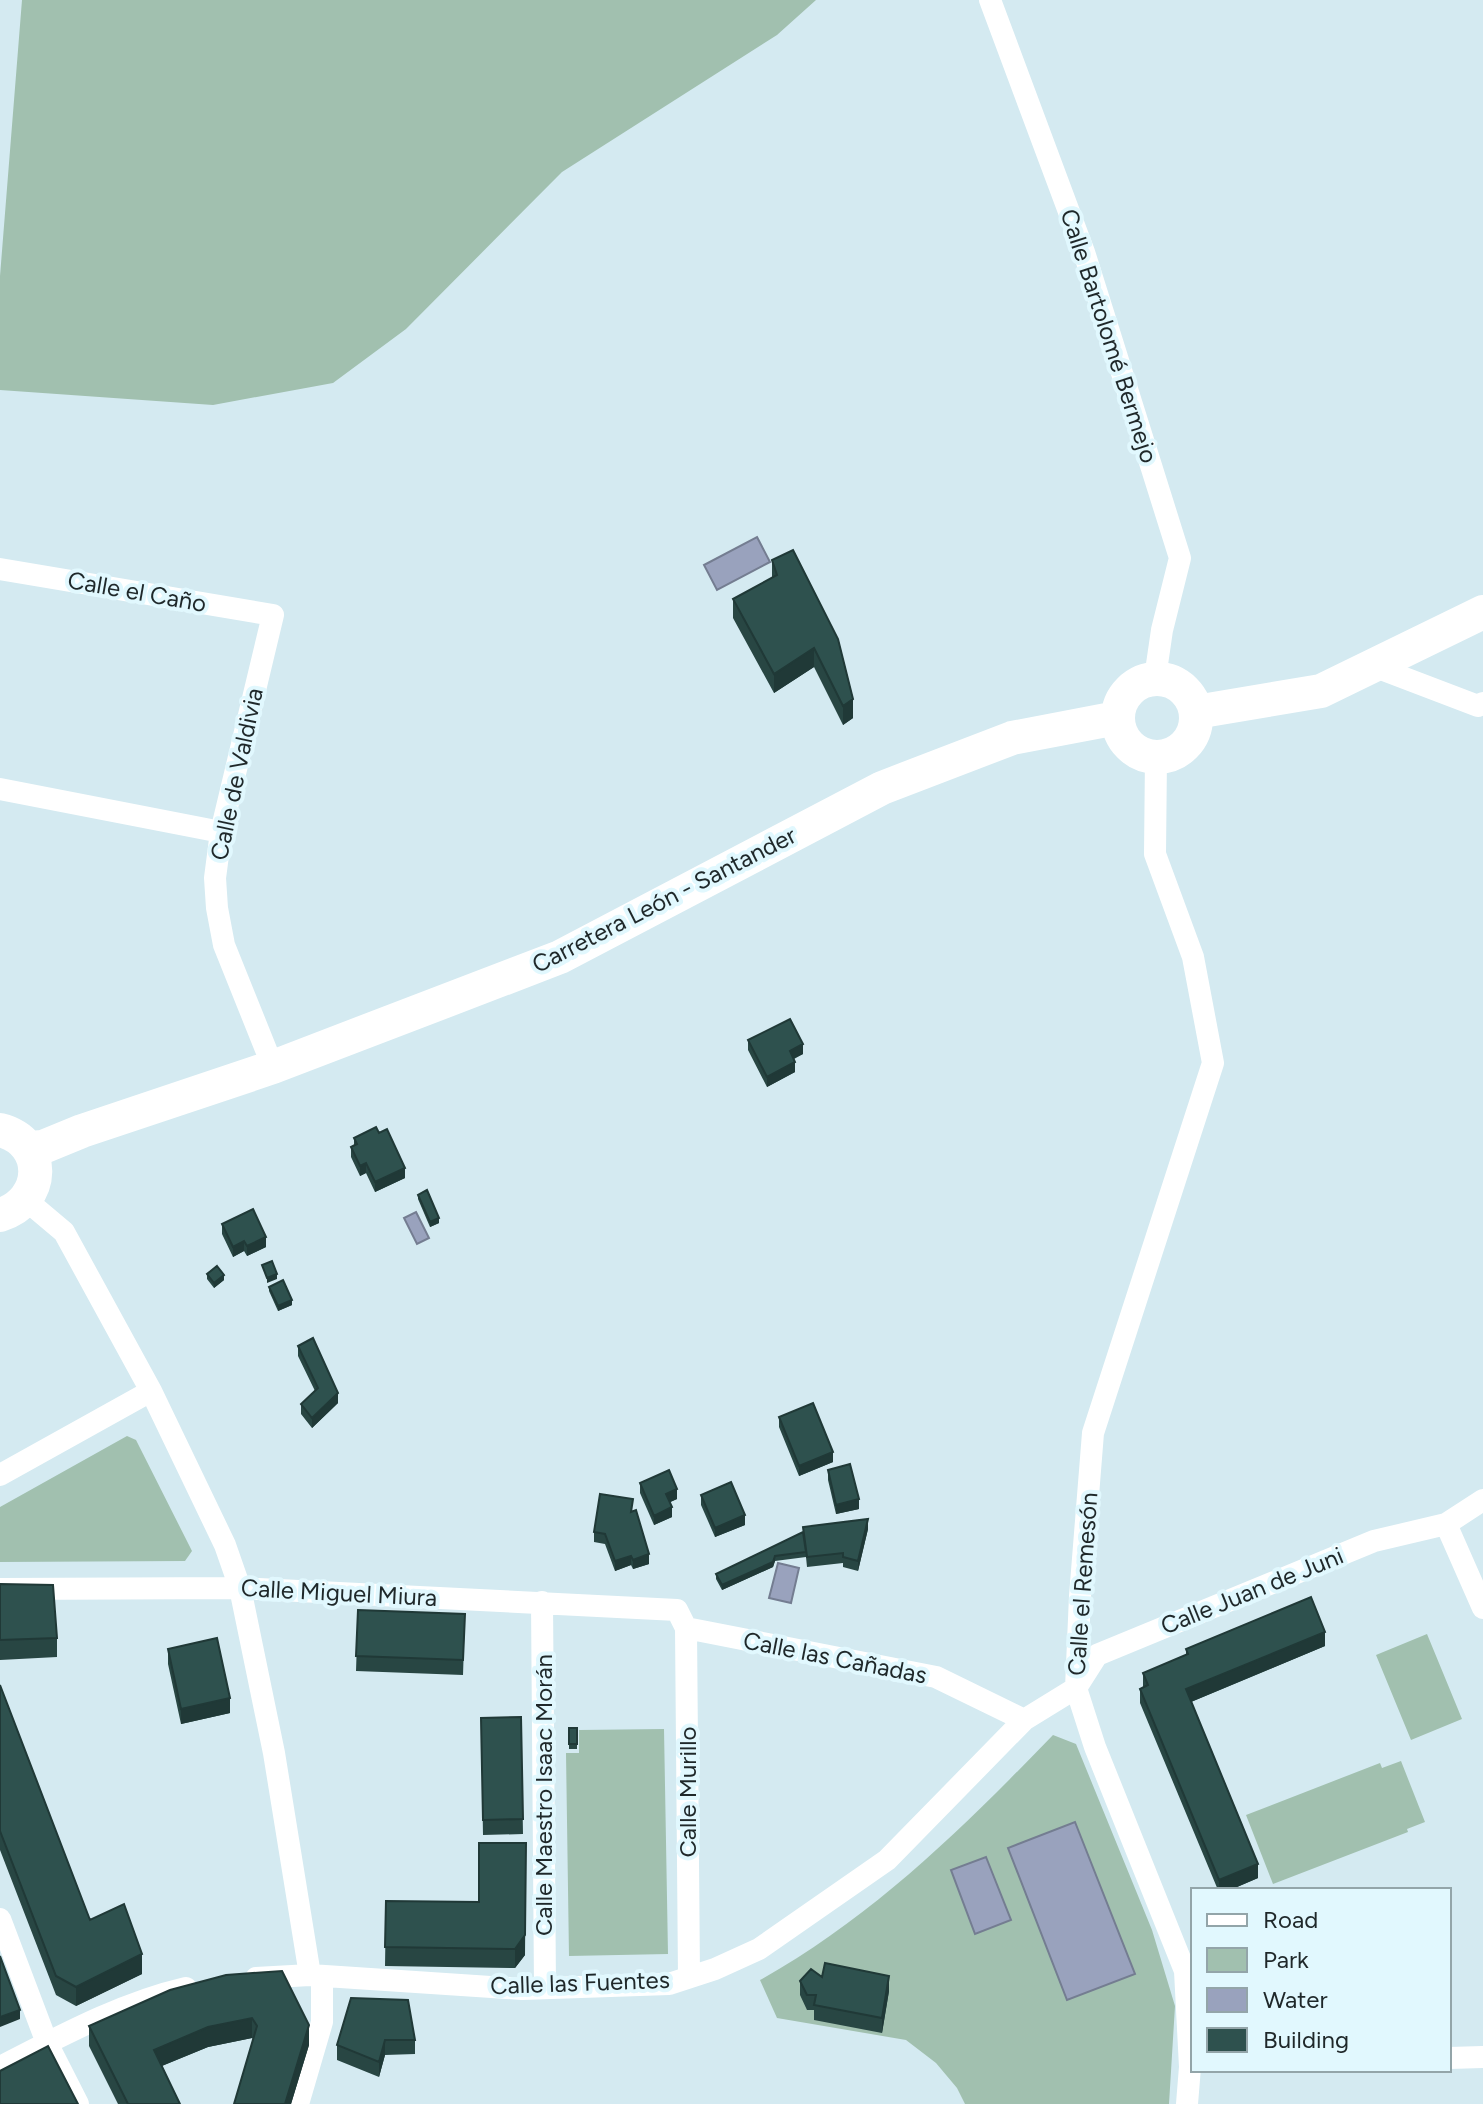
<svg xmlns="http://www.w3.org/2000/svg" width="1483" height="2104" font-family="Figtree,sans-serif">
  <rect width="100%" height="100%" fill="#d4eaf1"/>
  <path fill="#a1c0af" d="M 22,0 L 816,0 L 777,35 L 562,172 L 406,329 L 333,383 L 213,405 L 0,390 L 0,276 Z
    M 127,1436 L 136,1440 L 192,1551 L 185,1561 L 0,1562 L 0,1507 Z
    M 1427,1634 L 1462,1719 L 1411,1740 L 1376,1655 Z
    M 664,1729 L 668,1954 L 569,1956 L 566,1753 L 579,1753 L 579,1730 Z
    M 1053,1735 L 1076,1744 L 1152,1930 L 1175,2006 L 1169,2104 L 965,2104 L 957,2088 L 936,2063 L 906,2040 L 777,2018 L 760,1980 C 873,1917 964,1827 1053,1735 Z
    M 1401,1761 L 1425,1822 L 1407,1829 L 1408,1832 L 1273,1884 L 1246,1815 L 1380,1763 L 1382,1768 Z"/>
  <path fill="#99a2bd" stroke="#747d91" stroke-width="2" d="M 757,537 L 770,562 L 717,590 L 704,565 Z
    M 416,1212 L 429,1238 L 417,1244 L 404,1218 Z
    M 778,1563 L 799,1568 L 791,1603 L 769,1598 Z
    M 1075,1822 L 1135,1974 L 1067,2000 L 1008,1848 Z
    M 986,1857 L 1011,1920 L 975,1934 L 951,1870 Z"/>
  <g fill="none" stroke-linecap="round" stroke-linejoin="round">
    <path stroke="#fff" stroke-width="22" d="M 990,0 L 1084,252 L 1180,558 L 1162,630 L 1155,678
      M 0,569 L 273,615 L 221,832 L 215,878 L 217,908 L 224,945 L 273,1067
      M 1373,666 L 1478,706 L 1483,703
      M 1156,757 L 1155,854 L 1193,957 L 1213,1063 L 1093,1433 L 1080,1596 L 1076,1688 L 1095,1747 L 1185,1971 L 1190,2067 L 1187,2104
      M 0,789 L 221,832
      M 26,1200 L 64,1232 L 151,1391 L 225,1545 L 240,1588 L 274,1753 L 310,1975
      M 0,1475 L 151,1391
      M 1446,1524 L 1483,1608
      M 0,1589 L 240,1588 L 677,1610 L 686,1628 L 689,1977
      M 542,1602 L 545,1988
      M 686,1628 L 936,1677 L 1024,1720
      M 0,1919 L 47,2043 L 78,2104
      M 256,1978 L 310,1975 L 522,1989 L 669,1984 L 715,1969 L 759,1949 L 887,1860 L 1024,1720 L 1076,1688 L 1097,1655 L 1374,1541 L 1446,1524 L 1483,1500
      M 1449,2058 L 1483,2057
      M 0,2067 C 59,2037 121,2003 186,1988
      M 298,2104 L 322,2022 L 322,1976"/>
    <path stroke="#fff" stroke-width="34" d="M1118 718a39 39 0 1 1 78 0a39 39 0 1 1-78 0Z
      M 1196,712 L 1321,691 L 1483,612
      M 0,1130 C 48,1142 46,1201 0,1215
      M 28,1148 L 43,1147 L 82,1131 L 273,1067 L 560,957 L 882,788 L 1012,738 L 1117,718"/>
  </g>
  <path fill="#284643" d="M 772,560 L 853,718 L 843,725 L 814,667 L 774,693 L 733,618 L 733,599 L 772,578 Z
    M 748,1040 L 803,1054 L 794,1059 L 795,1072 L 767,1087 L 748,1050 Z
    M 354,1138 L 405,1178 L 375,1192 L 366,1173 L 360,1176 L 351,1157 L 351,1147 L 354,1145 Z
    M 418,1195 L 439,1223 L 430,1227 L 418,1199 Z
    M 222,1224 L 266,1247 L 247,1256 L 244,1251 L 233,1257 L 222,1234 Z
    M 207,1274 L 224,1280 L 214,1288 L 207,1279 Z
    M 269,1287 L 292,1305 L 278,1311 L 269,1291 Z
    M 298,1346 L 338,1403 L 312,1428 L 301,1414 L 301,1404 L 315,1391 L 298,1356 Z
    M 779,1417 L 833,1462 L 799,1476 L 779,1427 Z
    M 828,1470 L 859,1509 L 836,1514 L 828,1480 Z
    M 640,1483 L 677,1499 L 670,1502 L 672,1517 L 654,1525 L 640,1493 Z
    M 701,1495 L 745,1525 L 715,1537 L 701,1505 Z
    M 633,1511 L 649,1564 L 633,1569 L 631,1565 L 615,1571 L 605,1544 L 594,1542 L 594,1532 Z
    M 803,1527 L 868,1529 L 858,1571 L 843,1567 L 843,1563 L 807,1567 L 806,1557 L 775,1561 L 773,1567 L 722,1590 L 716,1579 L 716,1574 L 803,1532 Z
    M 0,1584 L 57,1638 L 57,1657 L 0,1660 Z
    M 358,1610 L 465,1614 L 463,1675 L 356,1671 Z
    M 1325,1646 L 1191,1702 L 1258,1878 L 1230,1890 L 1218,1890 L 1140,1703 L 1140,1689 L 1143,1687 L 1143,1673 L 1186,1655 L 1186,1649 Z
    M 168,1649 L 230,1713 L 181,1724 L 168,1664 Z
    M 0,1685 L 90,1920 L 142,1974 L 76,2006 L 56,1995 L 0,1850 Z
    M 521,1717 L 523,1834 L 483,1835 L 481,1718 Z
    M 569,1728 L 577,1728 L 577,1749 L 569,1749 Z
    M 386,1901 L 479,1902 L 525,1955 L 515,1968 L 385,1966 Z
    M 226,1975 L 309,2045 L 291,2104 L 234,2104 L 253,2039 L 252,2038 L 208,2047 L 162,2066 L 180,2104 L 118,2104 L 89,2046 L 89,2026 Z
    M 822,1977 L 889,1991 L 882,2033 L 814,2020 L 814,2010 L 807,2010 L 800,1995 L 800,1981 Z
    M 351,1998 L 415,2040 L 415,2054 L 385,2055 L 379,2077 L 337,2060 L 337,2045 Z"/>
  <path fill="#203937" d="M 814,648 L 814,667 L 774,693 L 774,674 Z
    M 853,699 L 853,718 L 843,725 L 843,706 Z
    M 803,1044 L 803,1054 L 790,1060 L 790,1051 Z
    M 795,1062 L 795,1072 L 767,1087 L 767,1077 Z
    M 366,1163 L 366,1173 L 360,1176 L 360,1166 Z
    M 405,1168 L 405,1178 L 375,1192 L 375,1182 Z
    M 439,1218 L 439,1223 L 430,1227 L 430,1222 Z
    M 266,1237 L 266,1247 L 247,1256 L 247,1246 Z
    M 244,1241 L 244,1251 L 233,1257 L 233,1247 Z
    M 277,1274 L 277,1279 L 267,1283 L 267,1278 Z
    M 224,1275 L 224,1280 L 214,1288 L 214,1283 Z
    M 292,1300 L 292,1305 L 278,1311 L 278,1306 Z
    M 338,1393 L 338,1403 L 312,1428 L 312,1418 Z
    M 833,1452 L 833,1462 L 799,1476 L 799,1466 Z
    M 677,1489 L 677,1499 L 666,1504 L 666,1494 Z
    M 859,1499 L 859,1509 L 836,1514 L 836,1505 Z
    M 672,1507 L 672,1517 L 654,1525 L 654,1516 Z
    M 745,1515 L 745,1525 L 715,1537 L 715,1528 Z
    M 868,1519 L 868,1529 L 858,1571 L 858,1561 Z
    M 649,1554 L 649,1564 L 633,1569 L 633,1560 Z
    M 631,1556 L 631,1565 L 615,1571 L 615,1561 Z
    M 775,1556 L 775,1561 L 773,1567 L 722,1590 L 722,1585 Z
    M 1325,1632 L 1325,1646 L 1186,1704 L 1186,1689 Z
    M 230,1698 L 230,1713 L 181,1724 L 181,1709 Z
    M 526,1843 L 525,1955 L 515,1968 L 515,1949 Z
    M 1258,1864 L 1258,1878 L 1230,1890 L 1219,1890 L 1219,1880 Z
    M 142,1954 L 142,1974 L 76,2006 L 76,1987 Z
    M 889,1976 L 889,1991 L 882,2033 L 882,2018 Z
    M 20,2010 L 20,2019 L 0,2027 L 0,2017 Z
    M 252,2018 L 252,2038 L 208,2047 L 154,2069 L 154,2050 L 208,2027 Z
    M 309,2025 L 309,2045 L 291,2104 L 285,2104 Z
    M 385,2040 L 385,2055 L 379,2077 L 379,2062 Z"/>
  <path fill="#2e514e" stroke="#203937" stroke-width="2" d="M 793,550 L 838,639 L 853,699 L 843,706 L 814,648 L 774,674 L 733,599 L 777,575 L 772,560 Z
    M 790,1019 L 803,1044 L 790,1051 L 795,1062 L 767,1077 L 748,1040 Z
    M 376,1127 L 379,1133 L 387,1129 L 405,1168 L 375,1182 L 366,1163 L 360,1166 L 351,1147 L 357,1144 L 354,1138 Z
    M 427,1190 L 439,1218 L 430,1222 L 418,1195 Z
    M 253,1209 L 266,1237 L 247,1246 L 244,1241 L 233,1247 L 222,1224 Z
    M 272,1261 L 277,1274 L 267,1278 L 262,1265 Z
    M 217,1266 L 224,1275 L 214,1283 L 207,1274 Z
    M 283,1280 L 292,1300 L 278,1306 L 269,1287 Z
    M 313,1338 L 338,1393 L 312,1418 L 301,1404 L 318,1388 L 298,1346 Z
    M 813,1403 L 833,1452 L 799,1466 L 779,1417 Z
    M 850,1464 L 859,1499 L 836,1505 L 828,1470 Z
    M 669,1470 L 677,1489 L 666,1494 L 672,1507 L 654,1516 L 640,1483 Z
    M 731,1482 L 745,1515 L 715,1528 L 701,1495 Z
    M 600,1494 L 633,1499 L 631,1512 L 636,1510 L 649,1554 L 633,1560 L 631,1556 L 615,1561 L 605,1534 L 594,1532 Z
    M 868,1519 L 858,1561 L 843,1557 L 843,1553 L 807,1557 L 803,1527 Z
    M 803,1532 L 806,1552 L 775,1556 L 773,1562 L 722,1585 L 716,1574 Z
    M 0,1584 L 53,1585 L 57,1638 L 0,1640 Z
    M 1311,1597 L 1325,1632 L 1186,1689 L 1258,1864 L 1219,1880 L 1140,1689 L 1148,1685 L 1143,1673 L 1188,1654 L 1186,1649 Z
    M 358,1610 L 465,1614 L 463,1660 L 356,1656 Z
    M 217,1638 L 230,1698 L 181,1709 L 168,1649 Z
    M 0,1685 L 90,1920 L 124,1904 L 142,1954 L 76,1987 L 56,1976 L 0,1831 Z
    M 521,1717 L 523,1819 L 483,1820 L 481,1718 Z
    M 569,1728 L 577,1728 L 577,1744 L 569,1744 Z
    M 479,1843 L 526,1843 L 525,1935 L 515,1949 L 385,1947 L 386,1901 L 479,1902 Z
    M 0,1956 L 20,2010 L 0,2017 Z
    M 825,1963 L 889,1976 L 882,2018 L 814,2005 L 816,1995 L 807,1995 L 800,1981 L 811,1969 L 822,1977 Z
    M 282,1971 L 309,2025 L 285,2104 L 234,2104 L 257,2026 L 252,2018 L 208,2027 L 154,2050 L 180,2104 L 128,2104 L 89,2026 L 170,1990 L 226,1975 Z
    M 351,1998 L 408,2000 L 415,2040 L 385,2040 L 379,2062 L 337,2045 Z
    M 48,2046 L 78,2104 L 0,2104 L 0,2071 Z"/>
  <g text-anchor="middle" stroke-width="8" stroke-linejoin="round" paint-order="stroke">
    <g font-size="24" fill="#1f282a" stroke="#e1f8fe">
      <text transform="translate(1109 336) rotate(72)" y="8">Calle Bartolomé Bermejo</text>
      <text transform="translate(137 592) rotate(10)" y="8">Calle el Caño</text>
      <text transform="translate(237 774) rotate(-78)" y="8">Calle de Valdivia</text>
      <text transform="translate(664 900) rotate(-27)" y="8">Carretera León - Santander</text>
      <text transform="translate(1083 1584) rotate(-86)" y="8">Calle el Remesón</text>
      <text transform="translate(1252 1591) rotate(-22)" y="8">Calle Juan de Juni</text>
      <text transform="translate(339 1593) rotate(3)" y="8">Calle Miguel Miura</text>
      <text transform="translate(835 1658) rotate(11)" y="8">Calle las Cañadas</text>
      <text transform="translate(688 1792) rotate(-90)" y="8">Calle Murillo</text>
      <text transform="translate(544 1795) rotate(-90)" y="8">Calle Maestro Isaac Morán</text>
      <text transform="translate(580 1983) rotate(-2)" y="8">Calle las Fuentes</text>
    </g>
  </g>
  <rect x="1191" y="1888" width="260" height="184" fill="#e1f8fe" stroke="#93a5a9" stroke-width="2"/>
  <rect x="1207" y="1914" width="40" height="12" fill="#ffffff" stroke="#93a5a9" stroke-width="2"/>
  <text x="1263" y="1928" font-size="24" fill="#1f282a">Road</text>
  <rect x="1207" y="1948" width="40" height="24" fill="#a1c0af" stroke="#93a5a9" stroke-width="2"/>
  <text x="1263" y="1968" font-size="24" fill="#1f282a">Park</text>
  <rect x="1207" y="1988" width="40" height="24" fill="#99a2bd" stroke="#93a5a9" stroke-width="2"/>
  <text x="1263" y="2008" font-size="24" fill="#1f282a">Water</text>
  <rect x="1207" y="2028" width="40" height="24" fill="#2e514e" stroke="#93a5a9" stroke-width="2"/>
  <text x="1263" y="2048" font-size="24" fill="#1f282a">Building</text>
</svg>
